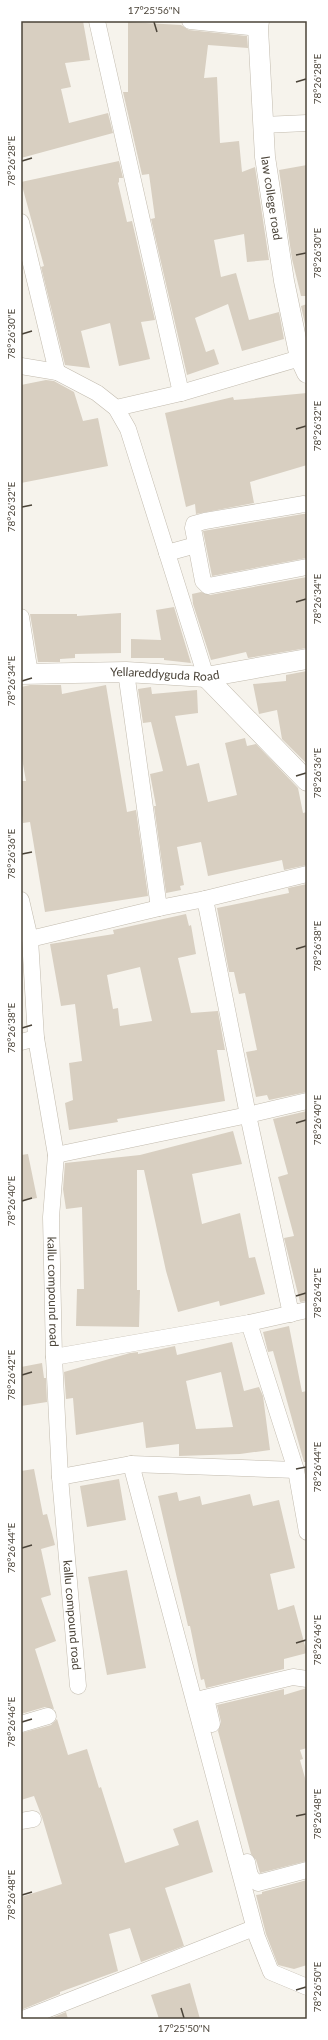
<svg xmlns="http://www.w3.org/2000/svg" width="328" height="2040" font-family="Lato,sans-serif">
  <rect width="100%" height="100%" fill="#f6f3ec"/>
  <path fill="#d8cfc1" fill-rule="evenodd" d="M 21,21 L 83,21 L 90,60 L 65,63 L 71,87 L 61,89 L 69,123 L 108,113 L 113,133 L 21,158 Z
    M 128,22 L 181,25 L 189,30 L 247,36 L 248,48 L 208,45 L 204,78 L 217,77 L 220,143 L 239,141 L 242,172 L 255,167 L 269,260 L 247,262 L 244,234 L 214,240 L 221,277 L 236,273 L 249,320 L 279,312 L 284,339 L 242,351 L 228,304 L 195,318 L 206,352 L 214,349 L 219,364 L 187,375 L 151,219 L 155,218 L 149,174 L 142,175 L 123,92 L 128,92 Z
    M 119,161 L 123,178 L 119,178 L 119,182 L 118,183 L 127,222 L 132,221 L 155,320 L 141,322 L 150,359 L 119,366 L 110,323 L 81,331 L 90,368 L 65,365 L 41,267 L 44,266 L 21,182 Z
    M 307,165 L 307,296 L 301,296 L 292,259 L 279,170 Z
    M 307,304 L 307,333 L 301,306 Z
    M 46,380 L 54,381 L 74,392 L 83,421 L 98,418 L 108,466 L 21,483 L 21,385 Z
    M 307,393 L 307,465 L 250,482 L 254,503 L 196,514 L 195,504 L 186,507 L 165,413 L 233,397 L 234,400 Z
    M 303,514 L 307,514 L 307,558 L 212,576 L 203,531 Z
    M 307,577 L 307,648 L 248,658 L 246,652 L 211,660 L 193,604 L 192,594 L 201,592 L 210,595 Z
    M 174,607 L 191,663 L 164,660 L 164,658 L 131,658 L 131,639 L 161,640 L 156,610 Z
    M 121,613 L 121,653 L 75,654 L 75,658 L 60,659 L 60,662 L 38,662 L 30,614 L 77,614 L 77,616 Z
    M 307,671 L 307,764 L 282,739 L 277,710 L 259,714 L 253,684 L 286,681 L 286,675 Z
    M 30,685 L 61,685 L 62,694 L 106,685 L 127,812 L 136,810 L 148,896 L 45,912 L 30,822 L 23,823 L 21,806 L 21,781 L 26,781 L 21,753 L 21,687 Z
    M 151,687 L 152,694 L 197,690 L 198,713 L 175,716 L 187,766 L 199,763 L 208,802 L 237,795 L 225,743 L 245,738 L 247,746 L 256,744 L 298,788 L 303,813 L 307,812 L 307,865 L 284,870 L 282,860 L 208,876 L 201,842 L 177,847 L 184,885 L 180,886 L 181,890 L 166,893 L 154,806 L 156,806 L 150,774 L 163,771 L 151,722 L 143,723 L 138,689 Z
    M 307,884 L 307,1092 L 269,1100 L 267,1095 L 256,1097 L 246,1052 L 257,1050 L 245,993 L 239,994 L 234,972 L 229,972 L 217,908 L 289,893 L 288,888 Z
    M 186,914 L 189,926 L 191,925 L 196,954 L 178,958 L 191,1013 L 218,1011 L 225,1050 L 217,1050 L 225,1101 L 117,1119 L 118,1122 L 69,1130 L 65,1103 L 73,1100 L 69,1063 L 82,1061 L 75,1004 L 61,1006 L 50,944 L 114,934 L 113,930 ZM 140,967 L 152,1021 L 120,1026 L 118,1008 L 113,1009 L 107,975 Z
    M 307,1111 L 307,1301 L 300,1302 L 284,1238 L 294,1236 L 278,1177 L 288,1174 L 273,1119 Z
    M 233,1131 L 242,1164 L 192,1174 L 202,1224 L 240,1213 L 249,1258 L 255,1257 L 265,1294 L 220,1306 L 219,1301 L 178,1312 L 166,1271 L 144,1170 L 137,1170 L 137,1290 L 140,1290 L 139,1327 L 76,1326 L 77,1289 L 84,1289 L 82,1207 L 66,1209 L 63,1189 L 65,1163 L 140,1155 Z
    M 28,1154 L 37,1198 L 21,1201 L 21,1155 Z
    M 289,1326 L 302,1392 L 307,1391 L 307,1462 L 304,1462 L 273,1351 L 268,1352 L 263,1332 Z
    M 232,1342 L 244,1391 L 259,1387 L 263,1396 L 270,1450 L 240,1454 L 179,1456 L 179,1444 L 146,1448 L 143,1422 L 76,1435 L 73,1398 L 66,1399 L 64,1372 L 130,1353 L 138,1352 L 138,1354 L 175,1346 L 177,1355 ZM 221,1372 L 233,1427 L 196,1429 L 186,1381 Z
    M 42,1363 L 44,1378 L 46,1378 L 47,1402 L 21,1406 L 21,1367 Z
    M 34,1469 L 43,1515 L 47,1514 L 55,1545 L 41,1549 L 51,1595 L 41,1598 L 56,1641 L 35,1649 L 54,1709 L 45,1707 L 21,1714 L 21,1471 Z
    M 119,1479 L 126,1520 L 87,1527 L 80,1486 Z
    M 177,1492 L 179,1501 L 200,1496 L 202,1505 L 250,1494 L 253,1506 L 279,1500 L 295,1568 L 270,1574 L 278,1610 L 294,1605 L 307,1653 L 284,1659 L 284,1669 L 206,1688 L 204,1679 L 201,1680 L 190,1626 L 188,1626 L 158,1496 Z
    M 127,1570 L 146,1668 L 107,1675 L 88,1577 Z
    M 307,1688 L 307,1748 L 300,1750 L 303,1759 L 300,1760 L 307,1785 L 307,1861 L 260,1873 L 256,1860 L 251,1854 L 218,1731 L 221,1722 L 217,1705 L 284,1689 L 284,1695 Z
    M 57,1719 L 68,1755 L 87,1749 L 99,1788 L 101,1787 L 125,1863 L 179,1845 L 173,1829 L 198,1820 L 213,1872 L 165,1888 L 184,1946 L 141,1962 L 130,1928 L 109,1934 L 118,1971 L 60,1992 L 60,1994 L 21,2010 L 21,1897 L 62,1884 L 42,1817 L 34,1796 L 21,1800 L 21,1733 L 51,1725 Z
    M 307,1880 L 307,1965 L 294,1969 L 278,1965 L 266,1934 L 256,1895 L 262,1894 L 262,1892 Z
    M 190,1983 L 200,2019 L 159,2019 L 151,1995 Z
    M 66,2012 L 68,2019 L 49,2019 Z"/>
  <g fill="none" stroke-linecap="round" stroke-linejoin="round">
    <g stroke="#c2bbae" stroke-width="17">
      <g id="minor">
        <path d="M 97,21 L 181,393"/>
        <path d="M 190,21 L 258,28"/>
        <path d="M 263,125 L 307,123"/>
        <path d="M 21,222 L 57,372"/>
        <path d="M 21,366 L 57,372 L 97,393 L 116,408 L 181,393 L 300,358"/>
        <path d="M 116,408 L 128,429 L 206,677"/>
        <path d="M 307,505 L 304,504 L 205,521 L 194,524 L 193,528 L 203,581 L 208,586 L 307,567"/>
        <path d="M 167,553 L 196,545"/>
        <path d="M 21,617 L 30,674"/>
        <path d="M 126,672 L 159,908 L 205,899 L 248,1115 L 291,1314"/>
        <path d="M 205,899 L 307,874"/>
        <path id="s1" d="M 21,900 L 30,939 L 36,1038 L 56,1155 L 51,1217 L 54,1357 L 60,1477 L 78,1686"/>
        <path d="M 30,939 L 159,908"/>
        <path d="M 21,1042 L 36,1038"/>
        <path d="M 56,1155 L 248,1115 L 307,1101"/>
        <path d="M 249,1323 L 296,1470 L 307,1532"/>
        <path d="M 54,1357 L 249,1323 L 307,1310"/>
        <path d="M 296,1470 L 131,1464 L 257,1937 L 271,1972 L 307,1987"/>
        <path d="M 60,1477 L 131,1464"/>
        <path d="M 206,1698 L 212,1724"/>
        <path d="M 196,1700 L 293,1677 L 307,1679"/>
        <path d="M 21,1724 L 48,1716"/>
        <path d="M 21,1821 L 33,1819"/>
        <path d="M 247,1862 C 249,1871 249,1879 258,1883 L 307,1870"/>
        <path d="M 23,2019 L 254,1928"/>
      </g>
    </g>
    <g stroke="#c2bbae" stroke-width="21">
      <g id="tertiary">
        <path id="s2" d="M 259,21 L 258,28 L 265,157 L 284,281 L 300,358 L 307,373"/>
        <path id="s3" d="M 21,674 L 126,672 L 206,677 L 307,659"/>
        <path d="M 206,677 L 307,781"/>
      </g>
    </g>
    <use href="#minor" stroke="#fff" stroke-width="16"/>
    <use href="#tertiary" stroke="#fff" stroke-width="20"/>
  </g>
  <path fill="none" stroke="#4b4439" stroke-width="1.5" d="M 154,22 L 157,32M 296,82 L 306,79M 22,161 L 32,158M 296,255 L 306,253M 22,334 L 32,331M 296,429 L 306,426M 22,507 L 32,505M 296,602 L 306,599M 22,681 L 32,678M 296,776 L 306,773M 22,854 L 32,852M 296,949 L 306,946M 22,1028 L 32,1025M 296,1123 L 306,1120M 22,1201 L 32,1198M 296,1296 L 306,1293M 22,1375 L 32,1372M 296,1469 L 306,1467M 22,1548 L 32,1545M 296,1643 L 306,1640M 22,1722 L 32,1719M 296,1816 L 306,1814M 22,1895 L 32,1892M 296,1990 L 306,1987M 181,2008 L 184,2018"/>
  <g text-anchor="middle" stroke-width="3.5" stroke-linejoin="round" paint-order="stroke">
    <g font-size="12" fill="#4b4439" stroke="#fff">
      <text dy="4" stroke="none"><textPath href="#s2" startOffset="178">law college road</textPath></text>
      <text dy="4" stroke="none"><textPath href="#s3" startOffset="144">Yellareddyguda Road</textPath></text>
      <text dy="4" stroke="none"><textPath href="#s1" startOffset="395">kallu compound road</textPath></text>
      <text dy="4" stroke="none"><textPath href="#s1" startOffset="719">kallu compound road</textPath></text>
    </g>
  </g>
  <rect width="328" height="2040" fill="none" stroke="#ffffff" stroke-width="44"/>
  <rect x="22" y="22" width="284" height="1996" fill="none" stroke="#4b4439" stroke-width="1.5"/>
  <g font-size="10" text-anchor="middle" fill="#4b4439">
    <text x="154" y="14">17°25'56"N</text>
    <text transform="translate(317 79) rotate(-90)" y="4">78°26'28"E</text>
    <text transform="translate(11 161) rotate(-90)" y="4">78°26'28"E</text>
    <text transform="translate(317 253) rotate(-90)" y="4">78°26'30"E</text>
    <text transform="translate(11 334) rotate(-90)" y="4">78°26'30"E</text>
    <text transform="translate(317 426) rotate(-90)" y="4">78°26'32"E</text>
    <text transform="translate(11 507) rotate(-90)" y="4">78°26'32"E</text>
    <text transform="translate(317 599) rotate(-90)" y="4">78°26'34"E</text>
    <text transform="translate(11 681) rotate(-90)" y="4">78°26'34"E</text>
    <text transform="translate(317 773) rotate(-90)" y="4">78°26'36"E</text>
    <text transform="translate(11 854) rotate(-90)" y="4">78°26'36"E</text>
    <text transform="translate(317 946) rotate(-90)" y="4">78°26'38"E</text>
    <text transform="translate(11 1028) rotate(-90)" y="4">78°26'38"E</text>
    <text transform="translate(317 1120) rotate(-90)" y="4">78°26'40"E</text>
    <text transform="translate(11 1201) rotate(-90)" y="4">78°26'40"E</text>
    <text transform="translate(317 1293) rotate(-90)" y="4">78°26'42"E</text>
    <text transform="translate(11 1375) rotate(-90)" y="4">78°26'42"E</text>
    <text transform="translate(317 1467) rotate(-90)" y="4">78°26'44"E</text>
    <text transform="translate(11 1548) rotate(-90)" y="4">78°26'44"E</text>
    <text transform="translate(317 1640) rotate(-90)" y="4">78°26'46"E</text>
    <text transform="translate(11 1722) rotate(-90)" y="4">78°26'46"E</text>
    <text transform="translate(317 1814) rotate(-90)" y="4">78°26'48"E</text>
    <text transform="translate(11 1895) rotate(-90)" y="4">78°26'48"E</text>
    <text transform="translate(317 1987) rotate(-90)" y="4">78°26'50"E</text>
    <text x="184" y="2032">17°25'50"N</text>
  </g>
</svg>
